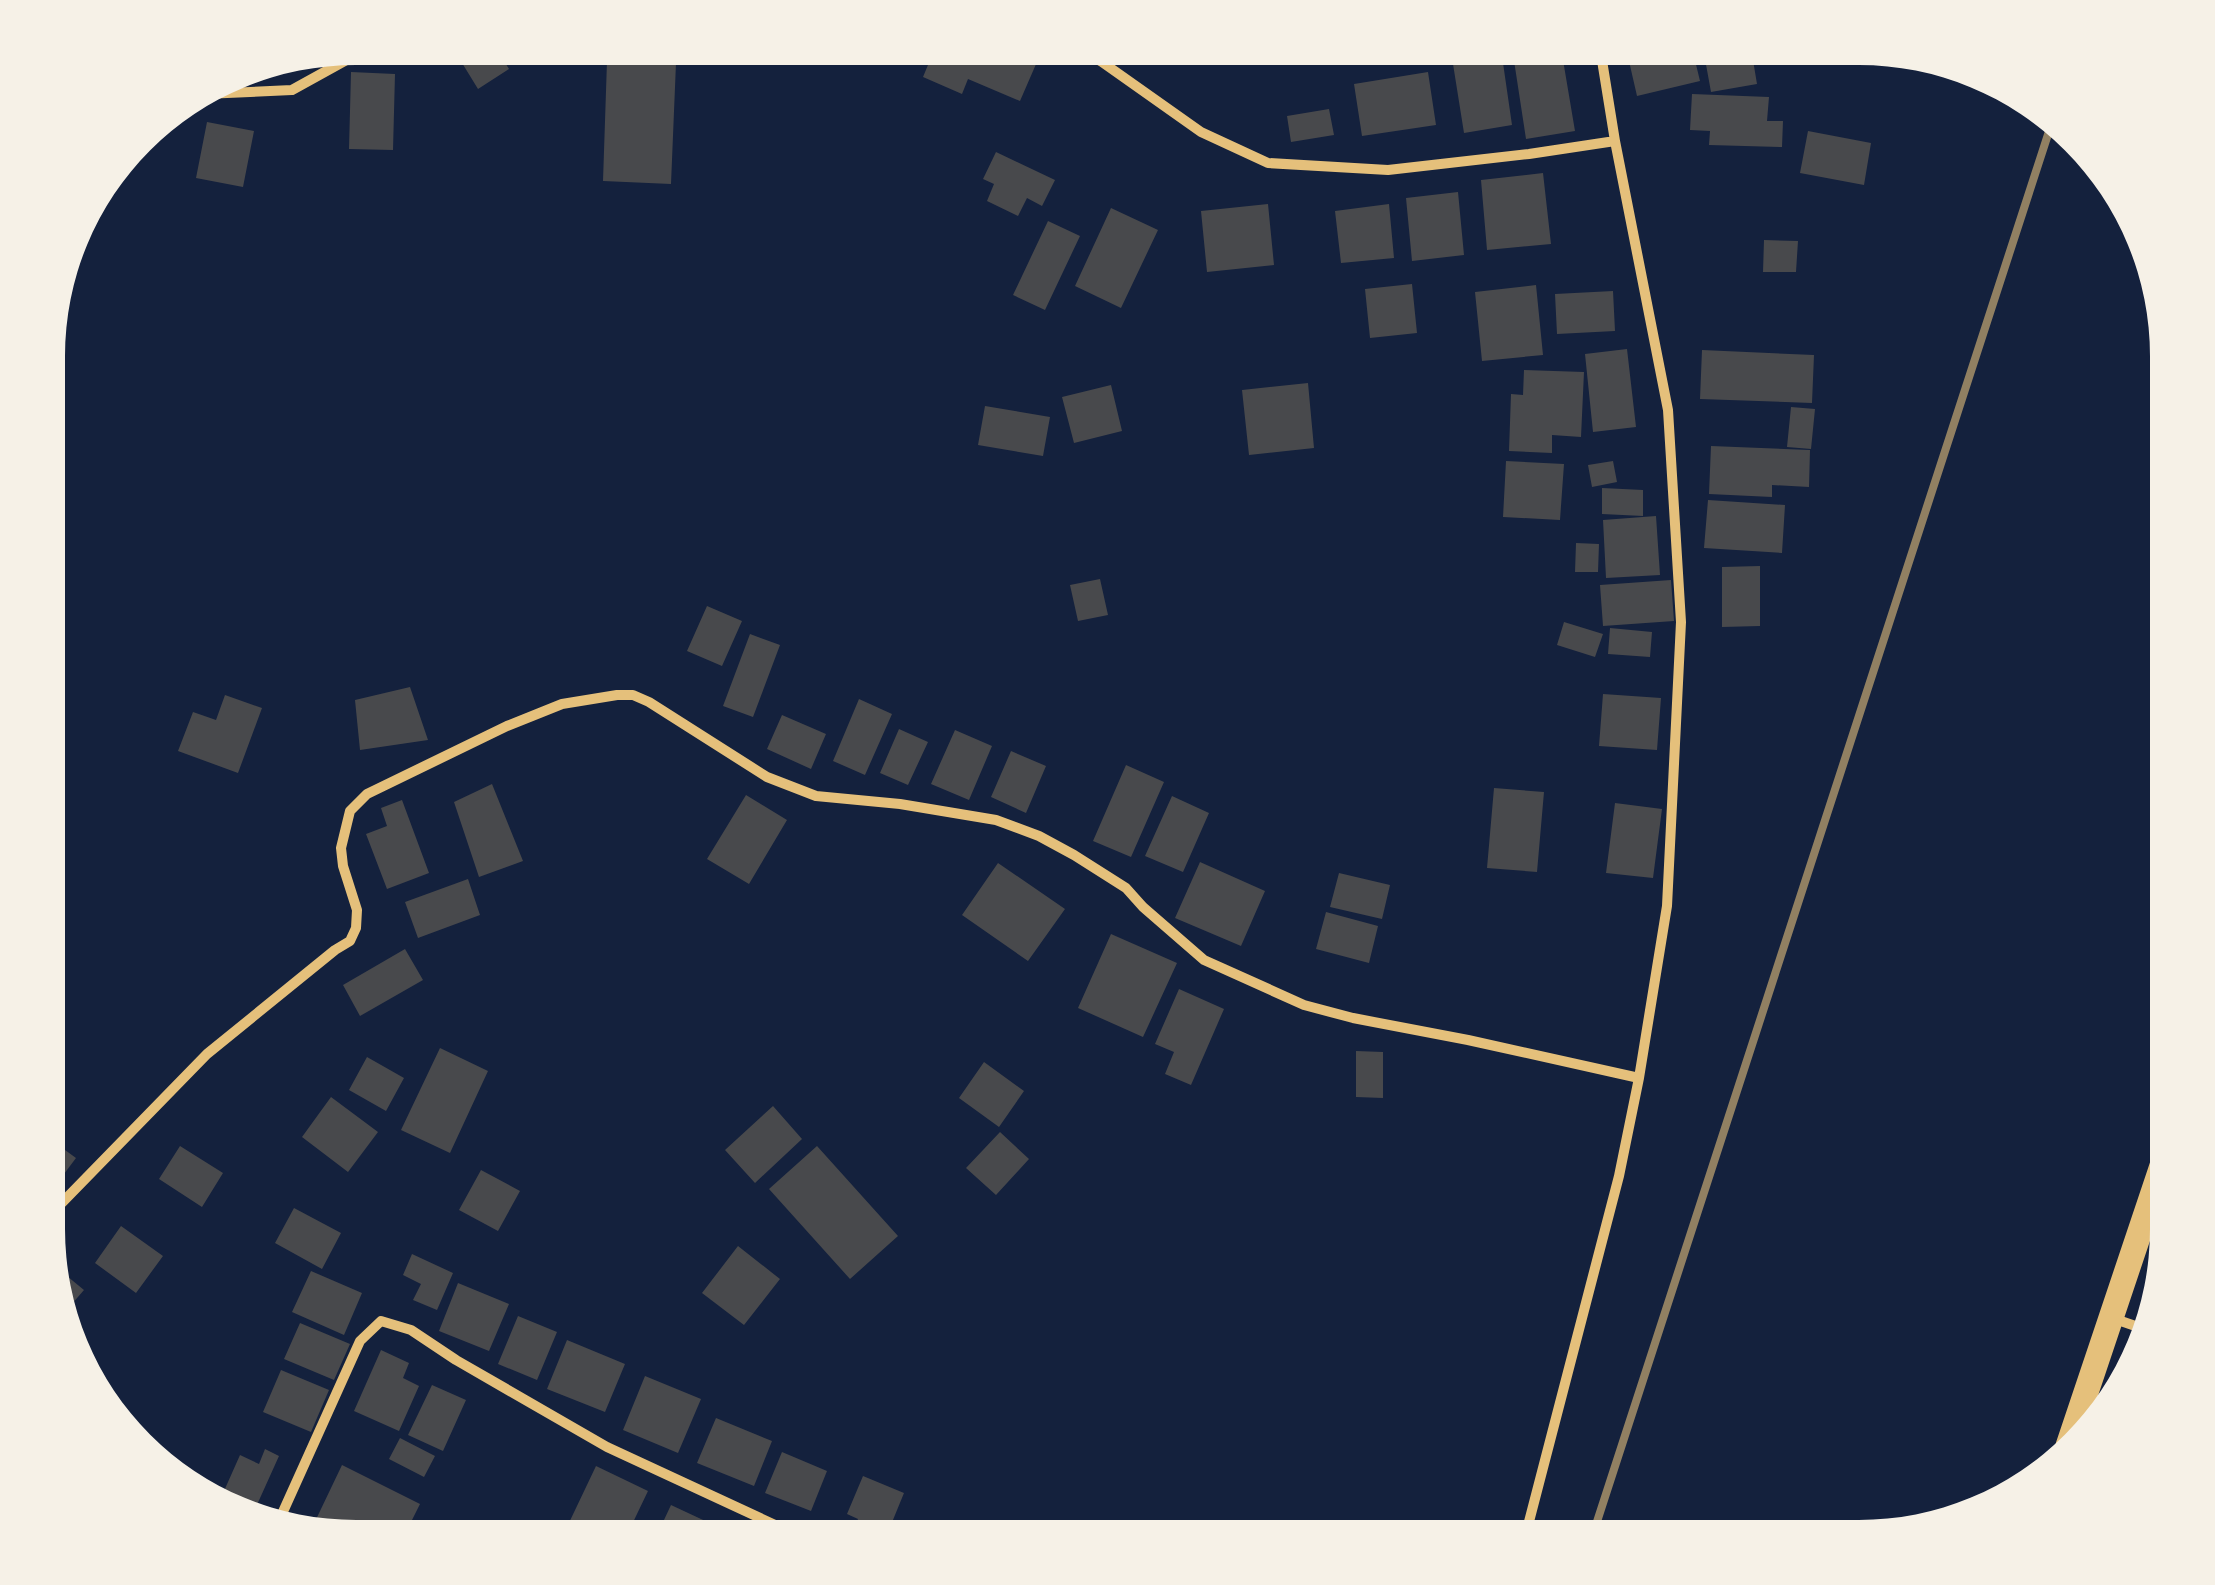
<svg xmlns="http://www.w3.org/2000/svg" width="2215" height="1585" font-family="Poppins,sans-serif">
  <rect width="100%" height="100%" fill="#14213d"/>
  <path fill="#48494c" d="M 476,48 L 496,48 L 509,69 L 478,89 L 459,58 Z
    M 935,48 L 1043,48 L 1020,101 L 968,79 L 962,94 L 923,77 Z
    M 1102,48 L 1136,48 L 1124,64 Z
    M 1549,48 L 1561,48 L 1575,131 L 1526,139 L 1513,54 Z
    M 1626,48 L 1692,48 L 1700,81 L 1637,96 Z
    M 1703,48 L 1751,48 L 1757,84 L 1711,92 Z
    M 1502,56 L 1512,125 L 1464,133 L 1453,64 Z
    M 607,61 L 676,63 L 671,184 L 603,181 Z
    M 351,72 L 395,74 L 393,150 L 349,149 Z
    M 1428,72 L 1436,125 L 1362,136 L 1354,84 Z
    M 1692,94 L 1769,97 L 1767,121 L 1783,121 L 1782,147 L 1709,145 L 1710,131 L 1690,130 Z
    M 1329,109 L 1334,135 L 1291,142 L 1287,116 Z
    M 207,122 L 254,131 L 243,187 L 196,178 Z
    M 1808,131 L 1871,143 L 1864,185 L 1800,173 Z
    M 996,152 L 1055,180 L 1042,206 L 1027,198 L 1018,216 L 987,201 L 994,184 L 983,179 Z
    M 1543,173 L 1551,244 L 1487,250 L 1481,180 Z
    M 1458,192 L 1464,255 L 1412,261 L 1406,198 Z
    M 1268,204 L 1274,265 L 1207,272 L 1201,211 Z
    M 1389,204 L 1394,258 L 1341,263 L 1335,211 Z
    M 1111,208 L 1158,230 L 1121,308 L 1075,286 Z
    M 1048,221 L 1080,236 L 1045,310 L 1013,295 Z
    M 1764,240 L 1798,241 L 1796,272 L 1763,272 Z
    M 1412,284 L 1417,333 L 1370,338 L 1365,289 Z
    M 1536,285 L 1543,355 L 1482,361 L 1475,292 Z
    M 1613,291 L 1615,331 L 1557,334 L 1555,294 Z
    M 1627,349 L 1636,427 L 1593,432 L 1585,354 Z
    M 1702,350 L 1814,355 L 1812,403 L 1700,399 Z
    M 1524,370 L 1584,372 L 1581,437 L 1552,435 L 1552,453 L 1509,451 L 1511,394 L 1523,395 Z
    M 1308,383 L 1314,448 L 1249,455 L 1242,390 Z
    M 1111,385 L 1122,431 L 1074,443 L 1062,397 Z
    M 985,406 L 1050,417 L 1043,456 L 978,445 Z
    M 1791,407 L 1815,409 L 1811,449 L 1787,447 Z
    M 1711,446 L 1810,450 L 1809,487 L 1772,485 L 1772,497 L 1709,494 Z
    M 1506,461 L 1564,464 L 1560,520 L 1503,517 Z
    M 1613,461 L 1617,482 L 1592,487 L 1588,465 Z
    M 1602,488 L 1643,490 L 1643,516 L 1602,514 Z
    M 1708,500 L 1785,505 L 1782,553 L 1704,548 Z
    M 1656,516 L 1660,575 L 1606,578 L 1603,520 Z
    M 1576,543 L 1599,544 L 1598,572 L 1575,572 Z
    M 1760,566 L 1760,626 L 1722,627 L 1722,567 Z
    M 1100,579 L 1108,615 L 1078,621 L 1070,585 Z
    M 1671,580 L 1674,621 L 1603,626 L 1600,585 Z
    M 707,606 L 742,621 L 722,666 L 687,651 Z
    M 1564,622 L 1603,634 L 1595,657 L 1557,645 Z
    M 1610,628 L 1652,632 L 1650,657 L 1608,654 Z
    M 750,634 L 780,645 L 753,717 L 723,706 Z
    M 410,687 L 428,740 L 360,750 L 355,700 Z
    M 1603,694 L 1661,698 L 1657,750 L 1599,746 Z
    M 225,695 L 262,708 L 238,773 L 178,751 L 193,712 L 216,720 Z
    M 859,699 L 892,714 L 865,775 L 833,761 Z
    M 782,715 L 826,734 L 811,769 L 767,749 Z
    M 899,729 L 928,742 L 908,785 L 880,773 Z
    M 955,730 L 992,746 L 969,800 L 931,784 Z
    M 1011,751 L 1046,766 L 1026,813 L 991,797 Z
    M 1126,765 L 1164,782 L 1131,857 L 1093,841 Z
    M 492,784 L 523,861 L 479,877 L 454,802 Z
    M 1494,788 L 1544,792 L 1537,872 L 1487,868 Z
    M 746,795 L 787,820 L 749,884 L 707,859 Z
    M 1172,796 L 1209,813 L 1183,872 L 1145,856 Z
    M 402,800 L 429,873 L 387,889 L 366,834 L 387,826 L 381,808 Z
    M 1615,803 L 1662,809 L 1653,878 L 1606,873 Z
    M 1200,862 L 1265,891 L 1241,946 L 1175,918 Z
    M 998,863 L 1065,909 L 1028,961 L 962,915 Z
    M 1339,873 L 1390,885 L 1382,919 L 1330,907 Z
    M 468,879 L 480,915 L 418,938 L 405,902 Z
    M 50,884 L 52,884 L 56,911 L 50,912 Z
    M 1326,912 L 1378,926 L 1369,963 L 1316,949 Z
    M 1111,934 L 1177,963 L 1143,1037 L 1078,1008 Z
    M 405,949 L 423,980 L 360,1016 L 343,985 Z
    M 1179,989 L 1224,1009 L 1191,1085 L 1165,1074 L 1174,1052 L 1155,1044 Z
    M 440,1048 L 488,1071 L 450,1153 L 401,1130 Z
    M 1356,1051 L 1383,1052 L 1383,1098 L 1356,1097 Z
    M 367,1057 L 404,1078 L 386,1111 L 349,1090 Z
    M 984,1062 L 1024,1091 L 999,1127 L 959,1098 Z
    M 331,1097 L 378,1132 L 348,1172 L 302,1137 Z
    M 773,1106 L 802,1139 L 755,1183 L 725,1150 Z
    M 1000,1132 L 1029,1159 L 996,1195 L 966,1168 Z
    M 50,1139 L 76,1158 L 55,1186 L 50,1182 Z
    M 180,1146 L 223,1173 L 202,1207 L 159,1179 Z
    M 817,1146 L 898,1236 L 850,1279 L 769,1189 Z
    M 481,1170 L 520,1191 L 498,1231 L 459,1210 Z
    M 294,1208 L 341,1233 L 322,1269 L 275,1243 Z
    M 121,1226 L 163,1256 L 136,1293 L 95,1263 Z
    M 738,1246 L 780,1279 L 744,1325 L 702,1293 Z
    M 412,1254 L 453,1273 L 437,1310 L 413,1300 L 421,1284 L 403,1275 Z
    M 56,1267 L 84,1290 L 65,1312 L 51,1273 Z
    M 311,1271 L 362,1293 L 344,1335 L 292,1312 Z
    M 458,1283 L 509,1304 L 489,1351 L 439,1331 Z
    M 518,1316 L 557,1332 L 537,1380 L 498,1364 Z
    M 300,1323 L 350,1344 L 334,1380 L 284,1359 Z
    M 567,1340 L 625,1364 L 605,1412 L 547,1389 Z
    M 381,1350 L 409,1363 L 403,1378 L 419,1386 L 399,1431 L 354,1411 Z
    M 281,1370 L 329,1390 L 311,1432 L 263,1412 Z
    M 645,1376 L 701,1399 L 678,1453 L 623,1430 Z
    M 432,1385 L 466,1400 L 443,1451 L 408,1435 Z
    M 716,1418 L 772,1441 L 754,1486 L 697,1463 Z
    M 400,1438 L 435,1456 L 424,1477 L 389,1459 Z
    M 265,1449 L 279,1456 L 256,1507 L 224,1491 L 240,1455 L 259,1464 Z
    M 782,1452 L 827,1471 L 811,1511 L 765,1493 Z
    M 342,1465 L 420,1504 L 405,1534 L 411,1537 L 336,1537 L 310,1532 Z
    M 596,1466 L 648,1491 L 626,1537 L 587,1537 L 567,1527 Z
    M 863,1476 L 904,1493 L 886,1537 L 851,1537 L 858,1519 L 847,1514 Z
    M 671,1505 L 716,1526 L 711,1537 L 656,1537 Z"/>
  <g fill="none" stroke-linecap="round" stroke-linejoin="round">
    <path stroke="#e5c07b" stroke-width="10" d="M 1078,48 L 1102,62 L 1201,132 L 1268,163 L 1388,170 L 1529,154 L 1615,141
      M 204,94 L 292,90 L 368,48
      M 50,1215 L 207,1054 L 335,950 L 350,941 L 356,928 L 357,910 L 343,866 L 341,848 L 350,811 L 367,794 L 507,726 L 562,704 L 617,695 L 633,695 L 649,702 L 767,777 L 816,796 L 900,804 L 996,820 L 1039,836 L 1074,855 L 1126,888 L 1143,907 L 1204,960 L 1304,1005 L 1353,1018 L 1468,1040 L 1639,1078
      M 2112,1318 L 2150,1331
      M 277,1525 L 360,1341 L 381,1321 L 411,1330 L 456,1360 L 607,1447 L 801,1537
      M 1525,1537 L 1619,1176 L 1639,1078 L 1667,906 L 1681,622 L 1668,410 L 1615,141 L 1600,48"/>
    <path stroke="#e5c07b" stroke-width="25" d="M 2068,1446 L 2167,1151"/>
    <path stroke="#918062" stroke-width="8" d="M 1592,1537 L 2053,119"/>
  </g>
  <path d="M0 0H2215V1585H0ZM356 65H1859A291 291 0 0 1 2150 356V1229A291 291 0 0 1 1859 1520H356A291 291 0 0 1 65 1229V356A291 291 0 0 1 356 65Z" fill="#f6f1e7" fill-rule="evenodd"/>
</svg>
